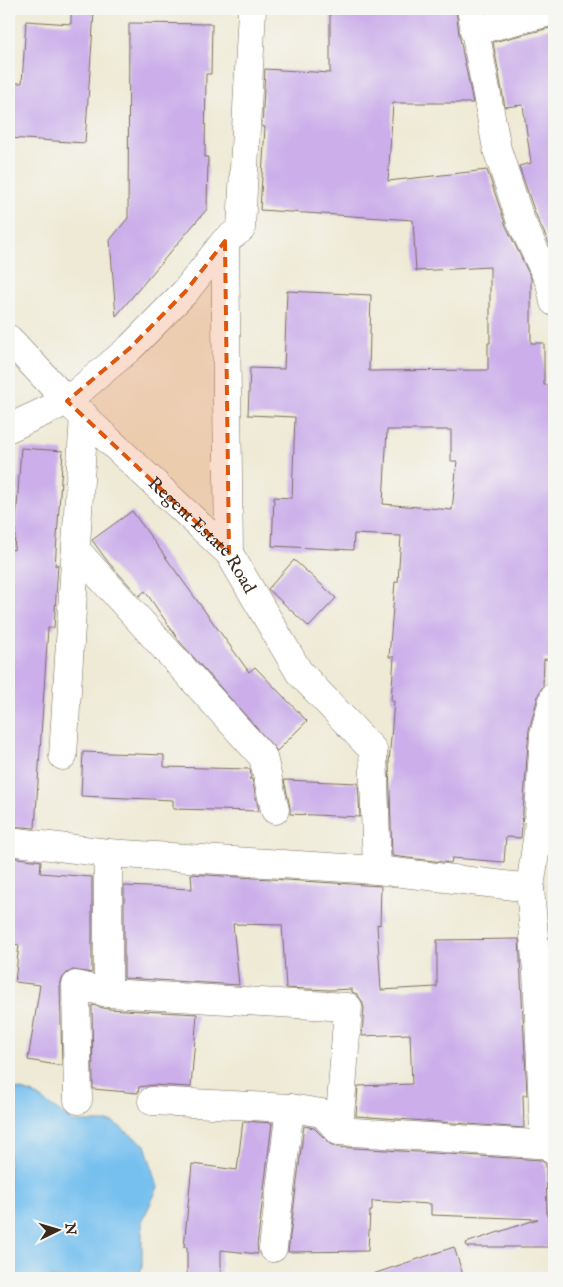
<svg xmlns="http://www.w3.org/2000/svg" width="563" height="1287" font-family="'IM FELL English',serif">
  <rect width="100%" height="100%" fill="#f6f6f2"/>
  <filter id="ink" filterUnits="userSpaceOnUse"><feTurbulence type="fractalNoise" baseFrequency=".02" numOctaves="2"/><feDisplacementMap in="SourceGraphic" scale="10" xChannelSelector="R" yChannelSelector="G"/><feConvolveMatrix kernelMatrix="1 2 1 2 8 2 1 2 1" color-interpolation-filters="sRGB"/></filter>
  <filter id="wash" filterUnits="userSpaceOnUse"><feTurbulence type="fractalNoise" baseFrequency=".0096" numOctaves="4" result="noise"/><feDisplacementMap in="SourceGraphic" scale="20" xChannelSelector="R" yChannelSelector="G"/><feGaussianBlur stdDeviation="1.12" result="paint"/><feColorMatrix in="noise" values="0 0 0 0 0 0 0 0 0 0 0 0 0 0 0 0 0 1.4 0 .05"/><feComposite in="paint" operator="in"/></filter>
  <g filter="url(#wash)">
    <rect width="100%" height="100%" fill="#eeead5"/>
    <path fill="#76c0ef" stroke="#587586" d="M 9,1087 L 32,1093 L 74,1122 L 113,1122 L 145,1145 L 158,1187 L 142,1222 L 142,1267 L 138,1278 L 9,1278 Z"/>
    <g id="blocks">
      <path fill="#cbaeea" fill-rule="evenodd" d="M 330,9 L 456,9 L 459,34 L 473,103 L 393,103 L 388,181 L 487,170 L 506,226 L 531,278 L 531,343 L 544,343 L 544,385 L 553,385 L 554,660 L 544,659 L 543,686 L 539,693 L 529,730 L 521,838 L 506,837 L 504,862 L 452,858 L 451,863 L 392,856 L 389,762 L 394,701 L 391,701 L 394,657 L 389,657 L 395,582 L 398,582 L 401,536 L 354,534 L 353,550 L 272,546 L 274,497 L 292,498 L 295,417 L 248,415 L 250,368 L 284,369 L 287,291 L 371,295 L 369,371 L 488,370 L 488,343 L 490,343 L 490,267 L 416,271 L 413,220 L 260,210 L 265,127 L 262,127 L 265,69 L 330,73 ZM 387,430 L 451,430 L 451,461 L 457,461 L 452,510 L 383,504 Z
        M 71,11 L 94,12 L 85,143 L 9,138 L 9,83 L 22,83 L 26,21 L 71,24 Z
        M 129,23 L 212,24 L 211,74 L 206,74 L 205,157 L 208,157 L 207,209 L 116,316 L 110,240 L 128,218 Z
        M 554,27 L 554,254 L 535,213 L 519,166 L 531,163 L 523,105 L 505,107 L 493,42 Z
        M 21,448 L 63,451 L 55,566 L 58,564 L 54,628 L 48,628 L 35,828 L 9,826 L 9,564 L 10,549 L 14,550 Z
        M 132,511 L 249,672 L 255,667 L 307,721 L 277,751 L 180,642 L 145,591 L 139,596 L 108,562 L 92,540 Z
        M 294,560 L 336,598 L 309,627 L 268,589 Z
        M 83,752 L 164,755 L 164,767 L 250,769 L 251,777 L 249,779 L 252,779 L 259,811 L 173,809 L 173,800 L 81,796 Z
        M 284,780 L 358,783 L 360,817 L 290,814 L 290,807 Z
        M 9,857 L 41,861 L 40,873 L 92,877 L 92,973 L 73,970 L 67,973 L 62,979 L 60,985 L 62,1066 L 28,1060 L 40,985 L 15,982 L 19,945 L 9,943 Z
        M 191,874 L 381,886 L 380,925 L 377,924 L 381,990 L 437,987 L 437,940 L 519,939 L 527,1095 L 523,1095 L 524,1128 L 356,1116 L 358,1086 L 412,1084 L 410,1034 L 362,1036 L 364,1008 L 362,1001 L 357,994 L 352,992 L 352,989 L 330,990 L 286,988 L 282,925 L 233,924 L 239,985 L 124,978 L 124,886 L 192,889 Z
        M 550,939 L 554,939 L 554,1009 L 553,971 Z
        M 92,1005 L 107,1009 L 197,1014 L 191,1087 L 153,1085 L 139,1087 L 138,1093 L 93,1089 Z
        M 243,1121 L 272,1123 L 257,1246 L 258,1254 L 221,1250 L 221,1278 L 187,1278 L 187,1247 L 184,1247 L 192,1164 L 237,1170 Z
        M 304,1126 L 314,1128 L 330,1144 L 338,1147 L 542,1160 L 546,1165 L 547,1216 L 553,1214 L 554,1247 L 467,1247 L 466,1243 L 538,1219 L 431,1215 L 431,1204 L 372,1201 L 372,1211 L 370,1211 L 368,1251 L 288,1252 Z
        M 454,1247 L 464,1278 L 373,1278 L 373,1274 Z"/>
    </g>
  </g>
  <g filter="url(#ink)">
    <use href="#blocks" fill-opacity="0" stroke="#7a6d5e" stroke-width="1"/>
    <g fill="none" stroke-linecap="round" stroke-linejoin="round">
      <g stroke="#7a6d5e" stroke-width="29">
        <g id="minor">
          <path d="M 471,9 L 497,149 L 520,219 L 550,283 L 554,302"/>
          <path d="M 474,31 L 554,11"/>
          <path d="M 225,241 L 229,553"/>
          <path id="s1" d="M 9,339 L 67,401 L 229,553 L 299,672 L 373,750 L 377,870"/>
          <path d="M 9,428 L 67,401 L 130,348 L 185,292 L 225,241 L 241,229 L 252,9"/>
          <path d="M 76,550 L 263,757 L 275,810"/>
          <path d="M 63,756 L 84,415"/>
          <path d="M 9,841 L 108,853 L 377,870 L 530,888 L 537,972 L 544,1132 L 554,1151"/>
          <path d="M 530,888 L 538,832 L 544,734 L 554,697"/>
          <path d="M 108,993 L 108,853"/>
          <path d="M 78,1100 L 76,985 L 108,993 L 348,1007 L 339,1131"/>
          <path d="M 152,1101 L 290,1108 L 322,1113 L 339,1131 L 551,1145"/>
          <path d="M 273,1248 L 290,1108"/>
        </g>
      </g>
      <use href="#minor" stroke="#fff" stroke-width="28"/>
    </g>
  </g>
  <path fill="#df570d" fill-opacity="0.2" stroke="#df570d" stroke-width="4" stroke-dasharray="10 6" stroke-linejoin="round" d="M 225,241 L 229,553 L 67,401 L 130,348 L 185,292 Z"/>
  <g text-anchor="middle" stroke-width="4.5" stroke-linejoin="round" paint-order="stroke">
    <g font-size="18" fill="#3b2a1e" stroke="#f6f6f2">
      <text dy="6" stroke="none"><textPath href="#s1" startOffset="276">Regent Estate Road</textPath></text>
    </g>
  </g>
  <rect width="563" height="1287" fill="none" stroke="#f6f6f2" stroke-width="30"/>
  <g transform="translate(58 1230) rotate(85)" stroke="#f6f6f2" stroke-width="4" paint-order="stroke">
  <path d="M0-4L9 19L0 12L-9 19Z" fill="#3b2a1e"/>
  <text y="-8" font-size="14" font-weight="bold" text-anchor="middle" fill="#3b2a1e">N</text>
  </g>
</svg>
